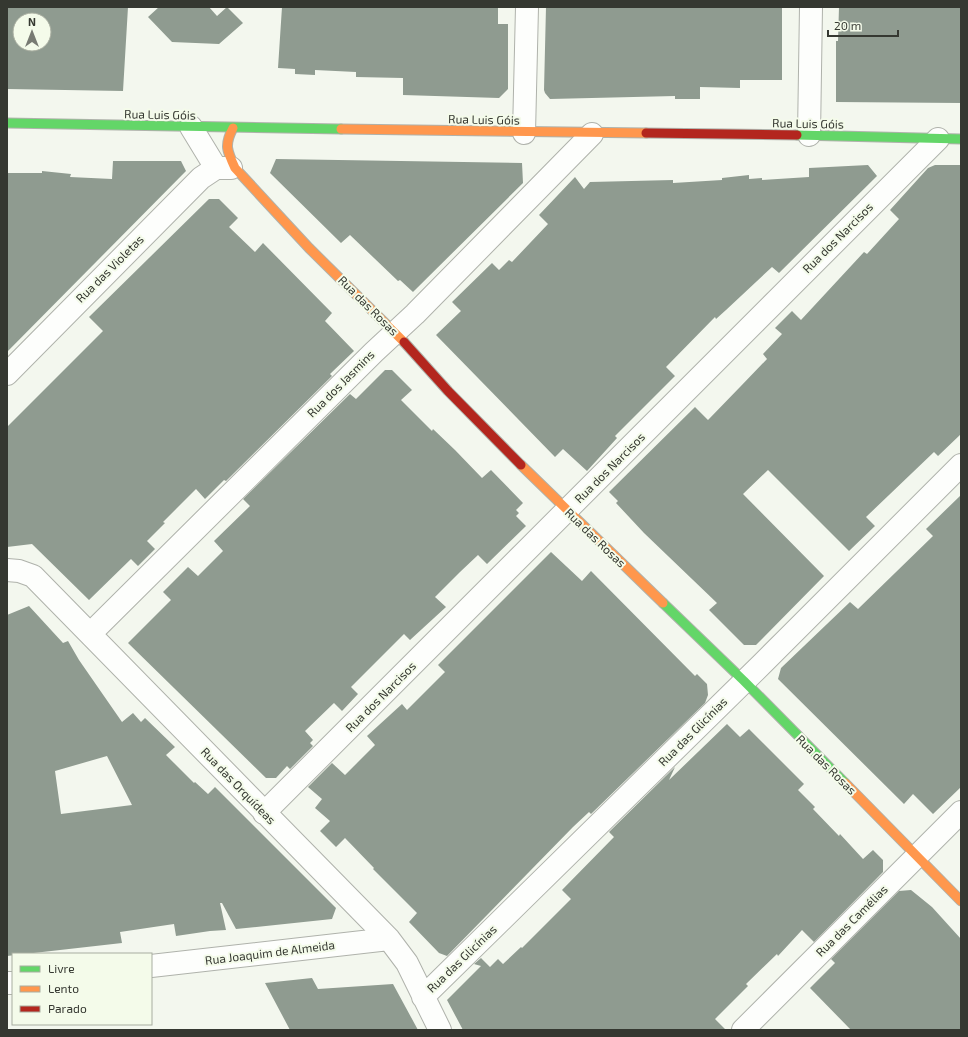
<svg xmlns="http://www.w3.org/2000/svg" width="968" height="1037" font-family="'Exo 2',sans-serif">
  <rect width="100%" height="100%" fill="#f3f7ee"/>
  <path fill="#8f9b90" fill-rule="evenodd" d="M 7,7 L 128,7 L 123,91 L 7,89 ZM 20,20 L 44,20 L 44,44 L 20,44 Z
    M 159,7 L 209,7 L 217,16 L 227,7 L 243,23 L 219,44 L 172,42 L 148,17 Z
    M 282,7 L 498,7 L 498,24 L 508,24 L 508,89 L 499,98 L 403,95 L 403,78 L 356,77 L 356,72 L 315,70 L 315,75 L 295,74 L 295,69 L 278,68 Z
    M 546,7 L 782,7 L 782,80 L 740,80 L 740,88 L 700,87 L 700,99 L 675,99 L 675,96 L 550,99 L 545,93 L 544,90 Z
    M 839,7 L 961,7 L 961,103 L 836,102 L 836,41 L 838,41 Z
    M 276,159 L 522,163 L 523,183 L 413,292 L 400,280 L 398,281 L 350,235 L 341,243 L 270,173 Z
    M 113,161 L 181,161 L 186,171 L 7,352 L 7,173 L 42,173 L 42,171 L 71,174 L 70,177 L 112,179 Z
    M 868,165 L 877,176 L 779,273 L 772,267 L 726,310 L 716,319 L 715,317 L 666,367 L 675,376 L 615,436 L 617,438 L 587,471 L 563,449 L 555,457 L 436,335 L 461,311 L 452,302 L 492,263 L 499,270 L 509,260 L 512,262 L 548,224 L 539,215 L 575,177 L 584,189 L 590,182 L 673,180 L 673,183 L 722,180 L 722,178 L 749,175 L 749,179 L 762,178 L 762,180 L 809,177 L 809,168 Z
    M 935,165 L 961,165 L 961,434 L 938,456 L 934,452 L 866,517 L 875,526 L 849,551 L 768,470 L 743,494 L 824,576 L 756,645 L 744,645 L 709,610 L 717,603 L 644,533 L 616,503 L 618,501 L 609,492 L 695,407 L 708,420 L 740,387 L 767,359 L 763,354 L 782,334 L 775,328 L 792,311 L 801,320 L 864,252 L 867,254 L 899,219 L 890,210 L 928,168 Z
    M 209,199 L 219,199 L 238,218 L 229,227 L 255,252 L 263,243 L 332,313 L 325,321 L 354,351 L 330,374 L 332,376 L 226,481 L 224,480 L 205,499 L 196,489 L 163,522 L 165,523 L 147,541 L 155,549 L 138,566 L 131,559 L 89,600 L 32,544 L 7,547 L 7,427 L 103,331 L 89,317 Z
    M 385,370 L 392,370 L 412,390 L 401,400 L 432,431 L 433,429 L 455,450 L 482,478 L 491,470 L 523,503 L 516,510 L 519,513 L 516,516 L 526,526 L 487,564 L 478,555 L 460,572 L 435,597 L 446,607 L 410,640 L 404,634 L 351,687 L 358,694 L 342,711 L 334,703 L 305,731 L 313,740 L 310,743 L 313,746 L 290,769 L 287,766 L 276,778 L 266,778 L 128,643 L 171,600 L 163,592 L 188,567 L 198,576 L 223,551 L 214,541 L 250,506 L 243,499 L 350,394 L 356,399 Z
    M 961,495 L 961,787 L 933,814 L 913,794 L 904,804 L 778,679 L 781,668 L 850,602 L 858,609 L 933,536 L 926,529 Z
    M 551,552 L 582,581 L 591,571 L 695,676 L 697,674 L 707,684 L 708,695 L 705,703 L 591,814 L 589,812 L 573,827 L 447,956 L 439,953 L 409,922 L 417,913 L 373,869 L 374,868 L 345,838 L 336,847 L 320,831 L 330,821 L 315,808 L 322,799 L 308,787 L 332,763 L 345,775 L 375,745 L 367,736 L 402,704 L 407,710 L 445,672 L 438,665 Z
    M 29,606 L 63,643 L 68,641 L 79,660 L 122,722 L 133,713 L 141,722 L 145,718 L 175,747 L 166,755 L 194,783 L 195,782 L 208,794 L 215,787 L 336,908 L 332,919 L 236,929 L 222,903 L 220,903 L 226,930 L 210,931 L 176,936 L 174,924 L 120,932 L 122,943 L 7,956 L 7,615 ZM 107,756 L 132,805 L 61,814 L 55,771 Z
    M 727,724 L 740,737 L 749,729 L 804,784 L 798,790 L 815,807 L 813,809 L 839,836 L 840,834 L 863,859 L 873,850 L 883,860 L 883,872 L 814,942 L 802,930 L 778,956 L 777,954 L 746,984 L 748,986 L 715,1019 L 726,1030 L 463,1030 L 447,1000 L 481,966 L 474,964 L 481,958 L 490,967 L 498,959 L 503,964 L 521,947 L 522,948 L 571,899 L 562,890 L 614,837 L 609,832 L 675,767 L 669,780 Z
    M 911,890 L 932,907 L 961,939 L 961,1030 L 851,1030 L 810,988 L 835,963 L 831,959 L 899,891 Z
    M 312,978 L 318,989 L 393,984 L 418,1030 L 290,1030 L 265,983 Z"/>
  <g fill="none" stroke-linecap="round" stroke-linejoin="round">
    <g stroke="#afb2ab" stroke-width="24">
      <path id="street" d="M 191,127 L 216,168 L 231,168
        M 524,133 L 527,7
        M 809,135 L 811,7
        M 7,374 L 201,178 L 216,168
        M 7,570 L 19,571 L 33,576 L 389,939 L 407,963 L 440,1030
        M 90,634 L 374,352 L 415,314 L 592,134
        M 264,813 L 938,139
        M 151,966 L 389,939
        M 7,983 L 13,983
        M 423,997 L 763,663 L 961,465
        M 743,1030 L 961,812"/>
    </g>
    <g stroke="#afb2ab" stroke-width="11">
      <path id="fast" d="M 7,123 L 341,129
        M 797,135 L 961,139
        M 663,603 L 744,681 L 845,783"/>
    </g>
    <g stroke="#afb2ab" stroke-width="11">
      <path id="slow" d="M 233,128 C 224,145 227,151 235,168 L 309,248 L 404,342
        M 341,129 L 646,133
        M 521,465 L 663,603
        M 845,783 L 961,901"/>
    </g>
    <g stroke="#afb2ab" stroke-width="11">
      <path id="jam" d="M 646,133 L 797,135
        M 404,342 L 448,391 L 521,465"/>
    </g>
    <use href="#street" stroke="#fdfefc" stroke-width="22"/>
    <use href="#fast" stroke="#63d668" stroke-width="9"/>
    <use href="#slow" stroke="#ff974d" stroke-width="9"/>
    <use href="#jam" stroke="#b3261e" stroke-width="9"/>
  </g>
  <g text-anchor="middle" stroke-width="4" stroke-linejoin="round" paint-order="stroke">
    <g font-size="12" fill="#353831" stroke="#f4fbea">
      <text transform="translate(160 115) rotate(1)" y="4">Rua Luis Góis</text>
      <text transform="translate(484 120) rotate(1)" y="4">Rua Luis Góis</text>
      <text transform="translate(808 124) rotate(1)" y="4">Rua Luis Góis</text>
      <text transform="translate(838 238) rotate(-45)" y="4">Rua dos Narcisos</text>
      <text transform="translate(110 269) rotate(-45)" y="4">Rua das Violetas</text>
      <text transform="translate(368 306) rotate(45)" y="4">Rua das Rosas</text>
      <text transform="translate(341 384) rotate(-45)" y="4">Rua dos Jasmins</text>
      <text transform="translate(610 468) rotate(-45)" y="4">Rua dos Narcisos</text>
      <text transform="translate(595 538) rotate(44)" y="4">Rua das Rosas</text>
      <text transform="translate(381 697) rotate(-45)" y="4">Rua dos Narcisos</text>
      <text transform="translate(693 732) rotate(-45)" y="4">Rua das Glicínias</text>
      <text transform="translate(826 765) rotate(45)" y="4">Rua das Rosas</text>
      <text transform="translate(238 786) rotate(46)" y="4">Rua das Orquídeas</text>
      <text transform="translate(852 921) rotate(-45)" y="4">Rua das Camélias</text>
      <text transform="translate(270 953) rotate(-7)" y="4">Rua Joaquim de Almeida</text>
      <text transform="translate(462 959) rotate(-44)" y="4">Rua das Glicínias</text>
    </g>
  </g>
  <rect width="968" height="1037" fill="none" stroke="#353831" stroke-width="16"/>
  <rect x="12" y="953" width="140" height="72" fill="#f4fbea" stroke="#a8ada0"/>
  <rect x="20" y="966" width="20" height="6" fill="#63d668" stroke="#a8ada0"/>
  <text x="48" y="973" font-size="12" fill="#353831">Livre</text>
  <rect x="20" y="986" width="20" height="6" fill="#ff974d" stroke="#a8ada0"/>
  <text x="48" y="993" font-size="12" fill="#353831">Lento</text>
  <rect x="20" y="1006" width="20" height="6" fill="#b3261e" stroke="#a8ada0"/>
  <text x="48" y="1013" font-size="12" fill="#353831">Parado</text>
  <g transform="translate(32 32)"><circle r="19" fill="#f4fbea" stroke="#a8ada0"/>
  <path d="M0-3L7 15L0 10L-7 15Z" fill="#787b73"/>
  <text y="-6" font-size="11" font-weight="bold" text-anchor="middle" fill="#353831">N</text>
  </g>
  <path d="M828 30v6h70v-6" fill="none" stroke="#353831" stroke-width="2"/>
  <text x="834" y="30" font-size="12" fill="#353831" stroke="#f4fbea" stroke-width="3" paint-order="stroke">20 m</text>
</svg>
